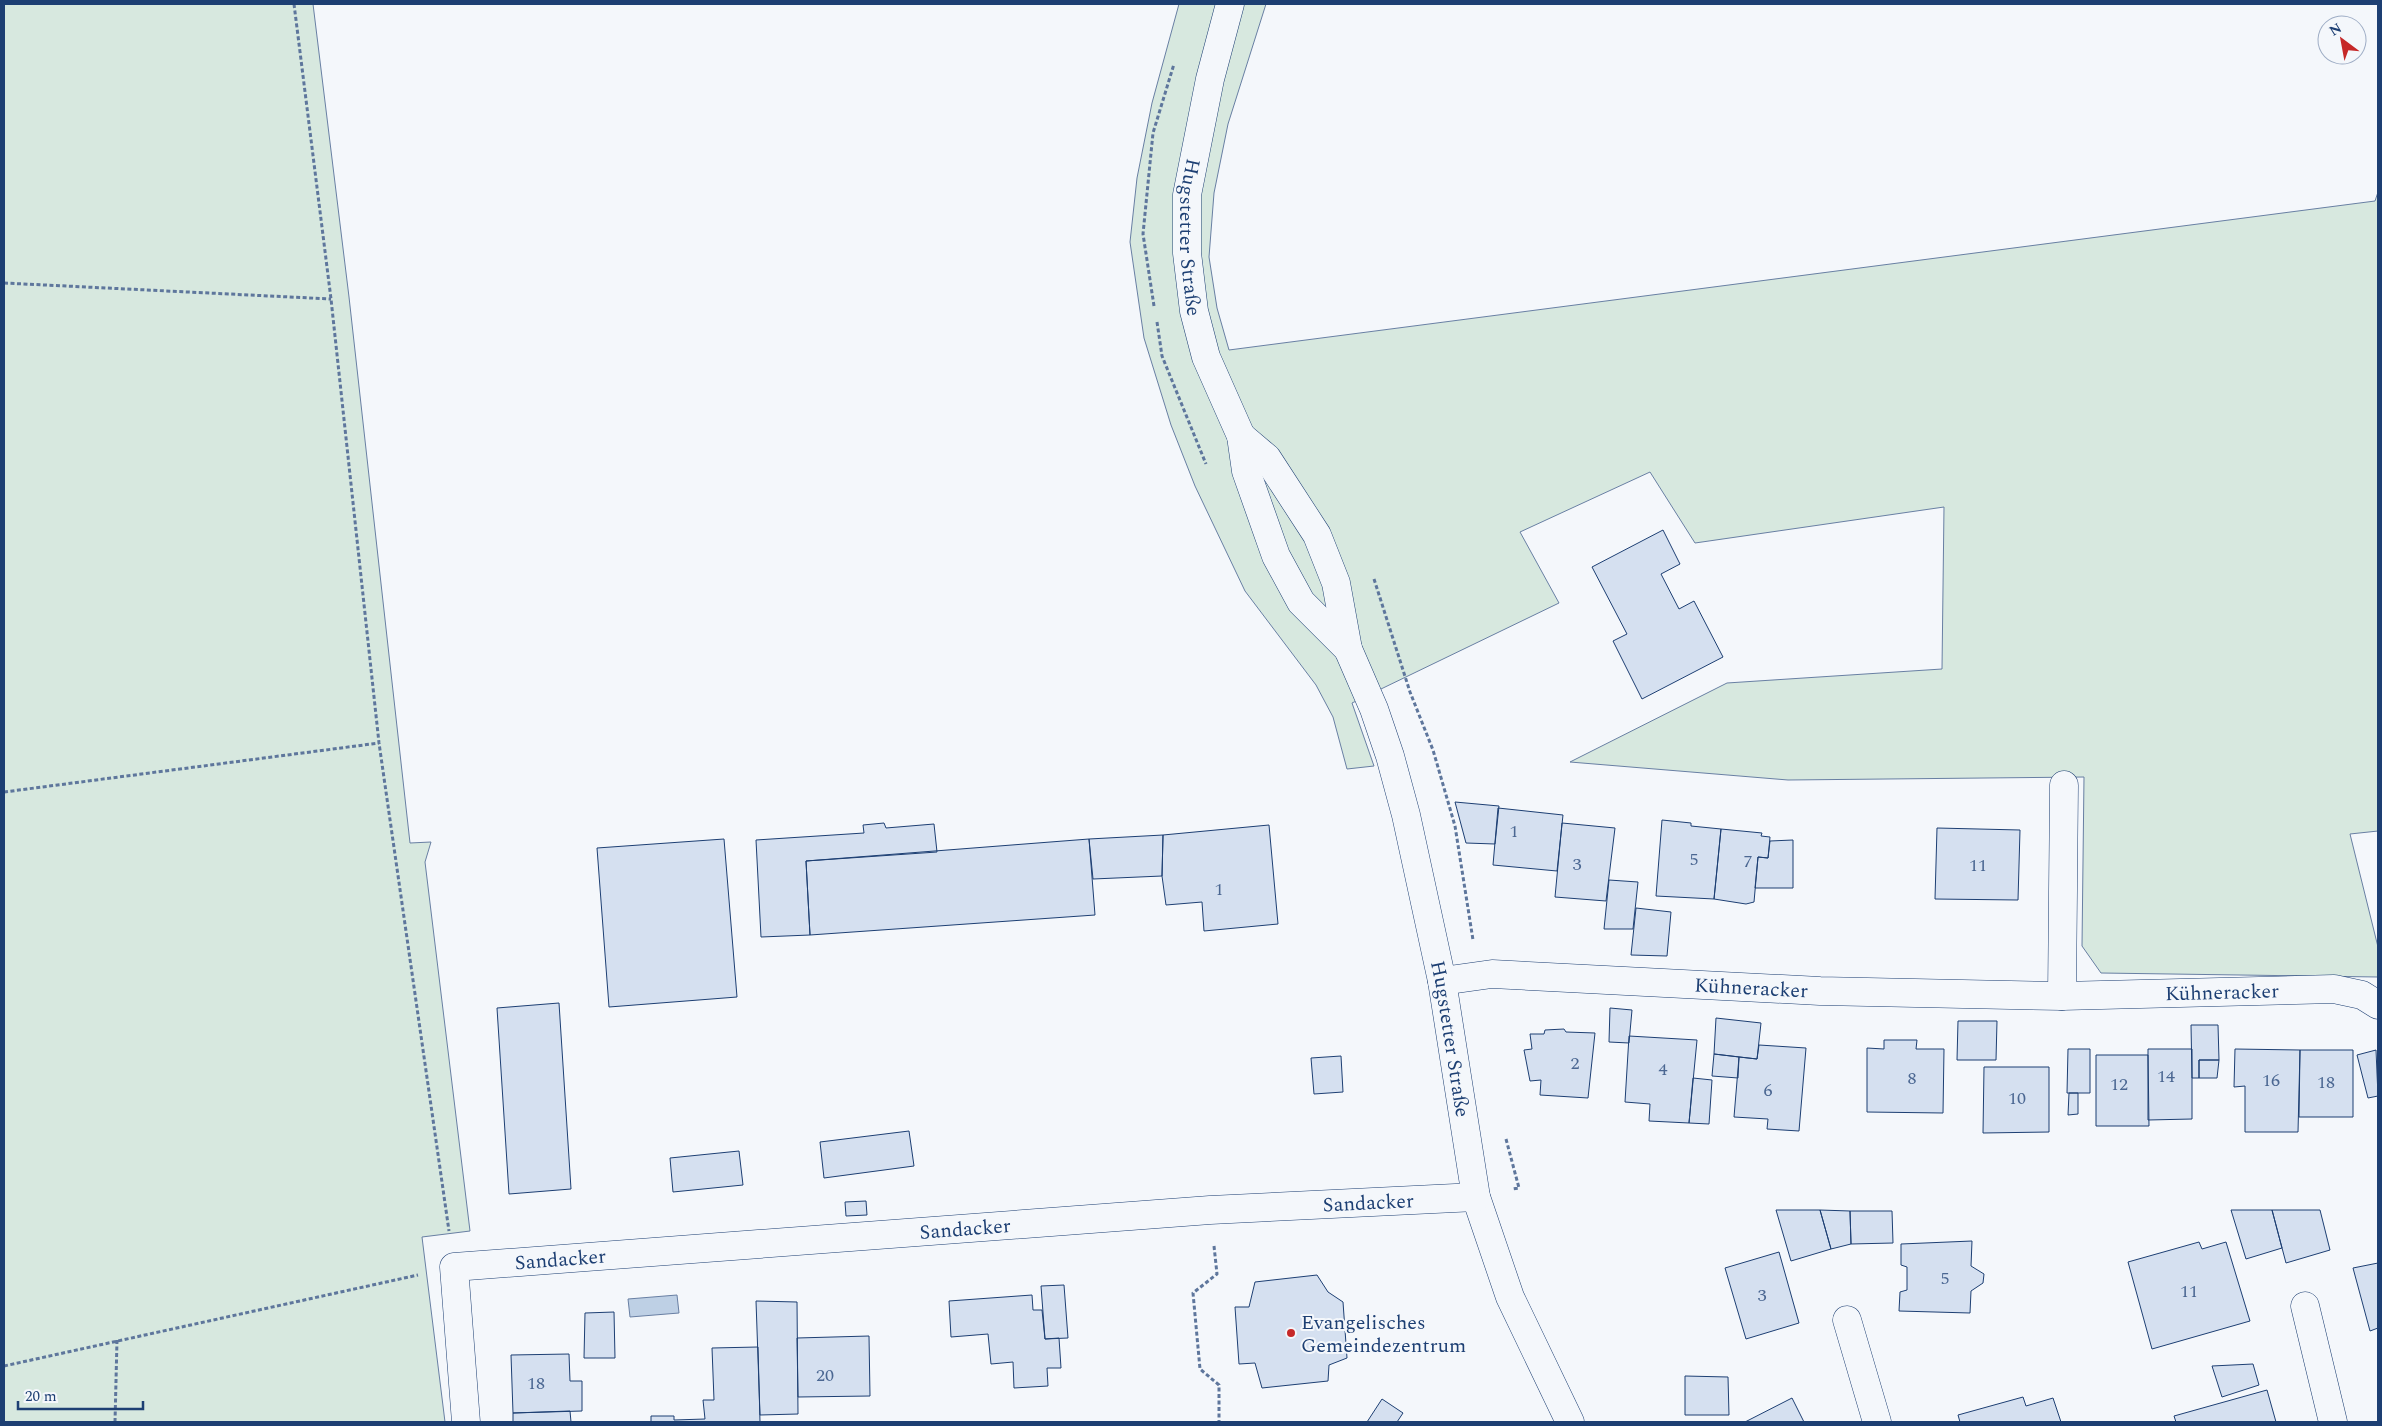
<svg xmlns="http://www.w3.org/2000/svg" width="2382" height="1426" font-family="Spectral,serif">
  <rect width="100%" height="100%" fill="#f4f7fb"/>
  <path fill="#d7e8df" stroke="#687fa3" d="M 4,4 L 313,4 L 349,297 L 410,843 L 431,842 L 425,862 L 470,1231 L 422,1237 L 445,1422 L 4,1422 Z
    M 1179,4 L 1266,4 L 1228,124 L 1214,193 L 1209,257 L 1217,308 L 1229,350 L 2375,201 L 2378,192 L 2378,831 L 2350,834 L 2378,947 L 2378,977 L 2101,973 L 2082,946 L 2084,777 L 1788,780 L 1570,762 L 1727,683 L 1942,669 L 1944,507 L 1695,543 L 1650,472 L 1520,532 L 1559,603 L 1352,703 L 1374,766 L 1347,769 L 1333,717 L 1316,685 L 1245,591 L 1195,486 L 1171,425 L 1144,338 L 1130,242 L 1137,178 L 1152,103 Z"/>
  <path fill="#bed0e5" stroke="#687fa3" d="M 677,1295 L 679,1313 L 630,1317 L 628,1299 Z"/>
  <path fill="#d5e0f0" stroke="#1d3f73" d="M 1663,530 L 1680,564 L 1661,574 L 1679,609 L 1694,601 L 1723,657 L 1642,699 L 1613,641 L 1627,634 L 1592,567 Z
    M 1455,802 L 1499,806 L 1495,844 L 1466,843 Z
    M 1498,808 L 1563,815 L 1557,871 L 1493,865 Z
    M 1662,820 L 1691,823 L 1691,826 L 1721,829 L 1714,899 L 1656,896 Z
    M 884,823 L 886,828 L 934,824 L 937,852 L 806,861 L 810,935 L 761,937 L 756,840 L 864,833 L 863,825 Z
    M 1562,823 L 1615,828 L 1606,901 L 1555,897 Z
    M 1269,825 L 1278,924 L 1204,931 L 1202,902 L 1166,905 L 1162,876 L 1163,835 Z
    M 1937,828 L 2020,830 L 2018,900 L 1935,899 Z
    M 1721,829 L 1762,833 L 1761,836 L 1770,837 L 1768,858 L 1758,857 L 1754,902 L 1746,904 L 1714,899 Z
    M 1163,835 L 1162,876 L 1093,879 L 1089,839 Z
    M 724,839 L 737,997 L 609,1007 L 597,848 Z
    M 1089,839 L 1095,915 L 810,935 L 806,861 Z
    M 1793,840 L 1793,888 L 1755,888 L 1758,857 L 1768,858 L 1770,841 Z
    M 1609,880 L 1638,882 L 1633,929 L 1604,929 Z
    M 1636,908 L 1671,912 L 1667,956 L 1631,955 Z
    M 559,1003 L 571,1189 L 509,1194 L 497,1008 Z
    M 1610,1008 L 1632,1010 L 1629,1043 L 1609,1042 Z
    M 1716,1018 L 1761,1023 L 1757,1059 L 1714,1054 Z
    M 1958,1021 L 1997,1021 L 1996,1060 L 1957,1060 Z
    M 2191,1025 L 2218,1025 L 2219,1060 L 2199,1060 L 2199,1078 L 2192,1078 Z
    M 1564,1029 L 1566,1032 L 1595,1033 L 1588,1098 L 1540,1095 L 1541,1080 L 1530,1081 L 1524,1050 L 1532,1049 L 1530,1034 L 1544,1034 L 1545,1030 Z
    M 1629,1036 L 1697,1040 L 1689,1123 L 1649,1121 L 1650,1104 L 1625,1102 Z
    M 1884,1040 L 1917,1040 L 1916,1049 L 1944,1049 L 1943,1113 L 1867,1112 L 1867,1048 L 1884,1049 Z
    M 1759,1045 L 1806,1048 L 1799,1131 L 1767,1129 L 1768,1119 L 1734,1117 L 1739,1057 L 1757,1059 Z
    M 2068,1049 L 2090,1049 L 2090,1093 L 2067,1093 Z
    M 2148,1049 L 2192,1049 L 2192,1119 L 2148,1120 Z
    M 2235,1049 L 2300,1050 L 2298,1132 L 2245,1132 L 2245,1086 L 2234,1087 Z
    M 2300,1050 L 2353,1050 L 2353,1117 L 2299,1117 Z
    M 2376,1050 L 2378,1096 L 2368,1098 L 2357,1055 Z
    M 1714,1054 L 1739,1057 L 1738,1078 L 1712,1076 Z
    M 2096,1055 L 2148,1055 L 2149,1126 L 2096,1126 Z
    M 1341,1056 L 1343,1092 L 1314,1094 L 1311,1058 Z
    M 2199,1060 L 2219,1060 L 2217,1078 L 2199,1078 Z
    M 1984,1067 L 2049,1067 L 2049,1132 L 1983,1133 Z
    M 1693,1078 L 1712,1080 L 1709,1124 L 1689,1123 Z
    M 2069,1093 L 2078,1093 L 2078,1114 L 2068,1115 Z
    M 909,1131 L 914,1166 L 824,1178 L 820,1142 Z
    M 739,1151 L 743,1185 L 673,1192 L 670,1158 Z
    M 866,1201 L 867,1215 L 846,1216 L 845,1202 Z
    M 1776,1210 L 1820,1210 L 1831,1249 L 1791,1261 Z
    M 1820,1210 L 1850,1211 L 1851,1244 L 1831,1249 Z
    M 2231,1210 L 2272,1210 L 2282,1248 L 2246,1259 Z
    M 2272,1210 L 2320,1210 L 2330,1250 L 2286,1263 Z
    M 1850,1211 L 1892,1211 L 1893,1243 L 1851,1244 Z
    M 1972,1241 L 1971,1266 L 1984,1274 L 1983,1283 L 1971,1291 L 1970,1313 L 1899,1311 L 1900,1292 L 1907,1290 L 1907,1267 L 1901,1265 L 1901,1244 Z
    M 2199,1242 L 2202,1249 L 2226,1242 L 2250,1321 L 2152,1349 L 2128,1262 Z
    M 1779,1252 L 1799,1323 L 1746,1339 L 1725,1268 Z
    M 2378,1263 L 2378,1328 L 2370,1331 L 2353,1268 Z
    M 1317,1275 L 1328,1292 L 1343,1302 L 1347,1358 L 1329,1365 L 1328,1381 L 1262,1388 L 1255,1363 L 1239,1364 L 1235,1307 L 1249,1307 L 1255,1282 Z
    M 1064,1285 L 1068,1338 L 1045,1339 L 1041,1286 Z
    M 1032,1295 L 1033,1310 L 1042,1310 L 1045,1339 L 1059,1338 L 1061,1368 L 1047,1368 L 1048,1386 L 1014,1388 L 1013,1362 L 991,1364 L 988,1334 L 951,1337 L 949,1301 Z
    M 756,1301 L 797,1302 L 798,1414 L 760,1415 Z
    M 614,1312 L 615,1358 L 584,1358 L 585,1313 Z
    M 869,1336 L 870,1396 L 798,1397 L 797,1338 Z
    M 758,1347 L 760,1422 L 651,1422 L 651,1416 L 674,1416 L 674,1420 L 705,1419 L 703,1400 L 714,1400 L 712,1348 Z
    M 569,1354 L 570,1381 L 582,1381 L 582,1411 L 513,1413 L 511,1355 Z
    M 2253,1364 L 2259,1385 L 2222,1397 L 2212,1366 Z
    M 1685,1376 L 1728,1377 L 1729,1415 L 1685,1415 Z
    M 2267,1390 L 2276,1422 L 2176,1422 L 2174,1416 Z
    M 2023,1397 L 2026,1406 L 2053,1398 L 2061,1422 L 1960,1422 L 1958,1415 Z
    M 1792,1398 L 1804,1422 L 1745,1422 Z
    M 1382,1399 L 1403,1413 L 1397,1422 L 1367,1422 Z
    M 570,1411 L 571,1422 L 513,1422 L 513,1413 Z"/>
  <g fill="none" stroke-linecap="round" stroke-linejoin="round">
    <g stroke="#1d3f73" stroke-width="29">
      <g id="minor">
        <path id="s1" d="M 1230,4 L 1210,79 L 1187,195 L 1187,253 L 1194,311 L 1206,357 L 1241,436 L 1246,471 L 1276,556 L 1301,602 L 1348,649"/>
        <path id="s2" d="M 1241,436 L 1267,458 L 1317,535 L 1336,583 L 1348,649 L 1374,709 L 1390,756 L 1406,815 L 1442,981 L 1476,1197 L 1510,1297 L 1570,1422"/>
        <path id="s3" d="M 1442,981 L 1492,974 L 1820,991 L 2062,996 L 2334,989 L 2362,995 L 2378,1005"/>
        <path d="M 2062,996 L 2064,785"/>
        <path d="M 2305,1306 L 2333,1422"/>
        <path d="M 1847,1320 L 1877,1422"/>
        <path id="s4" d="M 466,1422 L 454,1267 L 1210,1210 L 1476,1197"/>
      </g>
    </g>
    <path stroke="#5e769c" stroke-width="3" stroke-dasharray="4 2.5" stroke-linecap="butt" d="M 294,4 L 331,299 L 379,743 L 449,1231
      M 4,283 L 331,299
      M 1154,306 L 1143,234 L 1153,133 L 1174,64
      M 1157,322 L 1162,356 L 1206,464
      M 1374,579 L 1410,692 L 1433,750 L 1455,826 L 1473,940
      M 4,792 L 379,743
      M 1506,1139 L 1519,1188 L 1512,1189
      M 1214,1246 L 1217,1274 L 1193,1293 L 1200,1369 L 1219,1385 L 1219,1422
      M 4,1366 L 418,1275
      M 115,1422 L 117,1340"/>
    <use href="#minor" stroke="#f4f7fb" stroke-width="28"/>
  </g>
  <circle fill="#c62828" stroke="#f4f7fb" stroke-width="2" cx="1291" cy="1333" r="5"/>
  <g text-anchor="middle" stroke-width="4" stroke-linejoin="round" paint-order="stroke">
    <g font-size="18" fill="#4b6792">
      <text x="1514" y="837">1</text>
      <text x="1694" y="865">5</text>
      <text x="1748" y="867">7</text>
      <text x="1577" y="870">3</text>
      <text x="1978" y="871">11</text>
      <text x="1219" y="895">1</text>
      <text x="1575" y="1069">2</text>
      <text x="1663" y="1075">4</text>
      <text x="2166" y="1082">14</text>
      <text x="1912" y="1084">8</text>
      <text x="2271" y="1086">16</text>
      <text x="2326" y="1088">18</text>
      <text x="2119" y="1090">12</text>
      <text x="1768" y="1096">6</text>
      <text x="2017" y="1104">10</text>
      <text x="1945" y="1284">5</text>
      <text x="2189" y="1297">11</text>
      <text x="1762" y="1301">3</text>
      <text x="825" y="1381">20</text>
      <text x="536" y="1389">18</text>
    </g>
    <g font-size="20" fill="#1d3f73" stroke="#f4f7fb">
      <text dy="7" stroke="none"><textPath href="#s1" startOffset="238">Hugstetter Straße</textPath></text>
      <text dy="7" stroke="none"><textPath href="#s3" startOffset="310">Kühneracker</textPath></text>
      <text dy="7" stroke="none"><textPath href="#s3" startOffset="781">Kühneracker</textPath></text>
      <text dy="7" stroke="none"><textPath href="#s2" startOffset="649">Hugstetter Straße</textPath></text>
      <text dy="7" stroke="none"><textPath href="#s4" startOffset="1072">Sandacker</textPath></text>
      <text dy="7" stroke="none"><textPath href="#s4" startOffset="668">Sandacker</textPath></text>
      <text dy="7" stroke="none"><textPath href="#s4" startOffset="262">Sandacker</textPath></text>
    </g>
    <g font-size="20" fill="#1d3f73" stroke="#f4f7fb" text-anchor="start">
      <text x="1301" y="1329">Evangelisches<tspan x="1301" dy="23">Gemeindezentrum</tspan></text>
    </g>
  </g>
  <rect width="2382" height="1426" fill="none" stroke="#1d3f73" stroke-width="10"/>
  <g transform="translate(2342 40) rotate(328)"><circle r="24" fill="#f4f7fb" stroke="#9eadc5"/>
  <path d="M0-4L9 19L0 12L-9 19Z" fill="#c62828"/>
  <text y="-8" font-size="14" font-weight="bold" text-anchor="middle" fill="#1d3f73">N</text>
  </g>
  <path d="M18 1401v8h125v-8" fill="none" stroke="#1d3f73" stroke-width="2.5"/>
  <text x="25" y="1401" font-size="15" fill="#1d3f73" stroke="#f4f7fb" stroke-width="4" paint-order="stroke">20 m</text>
</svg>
